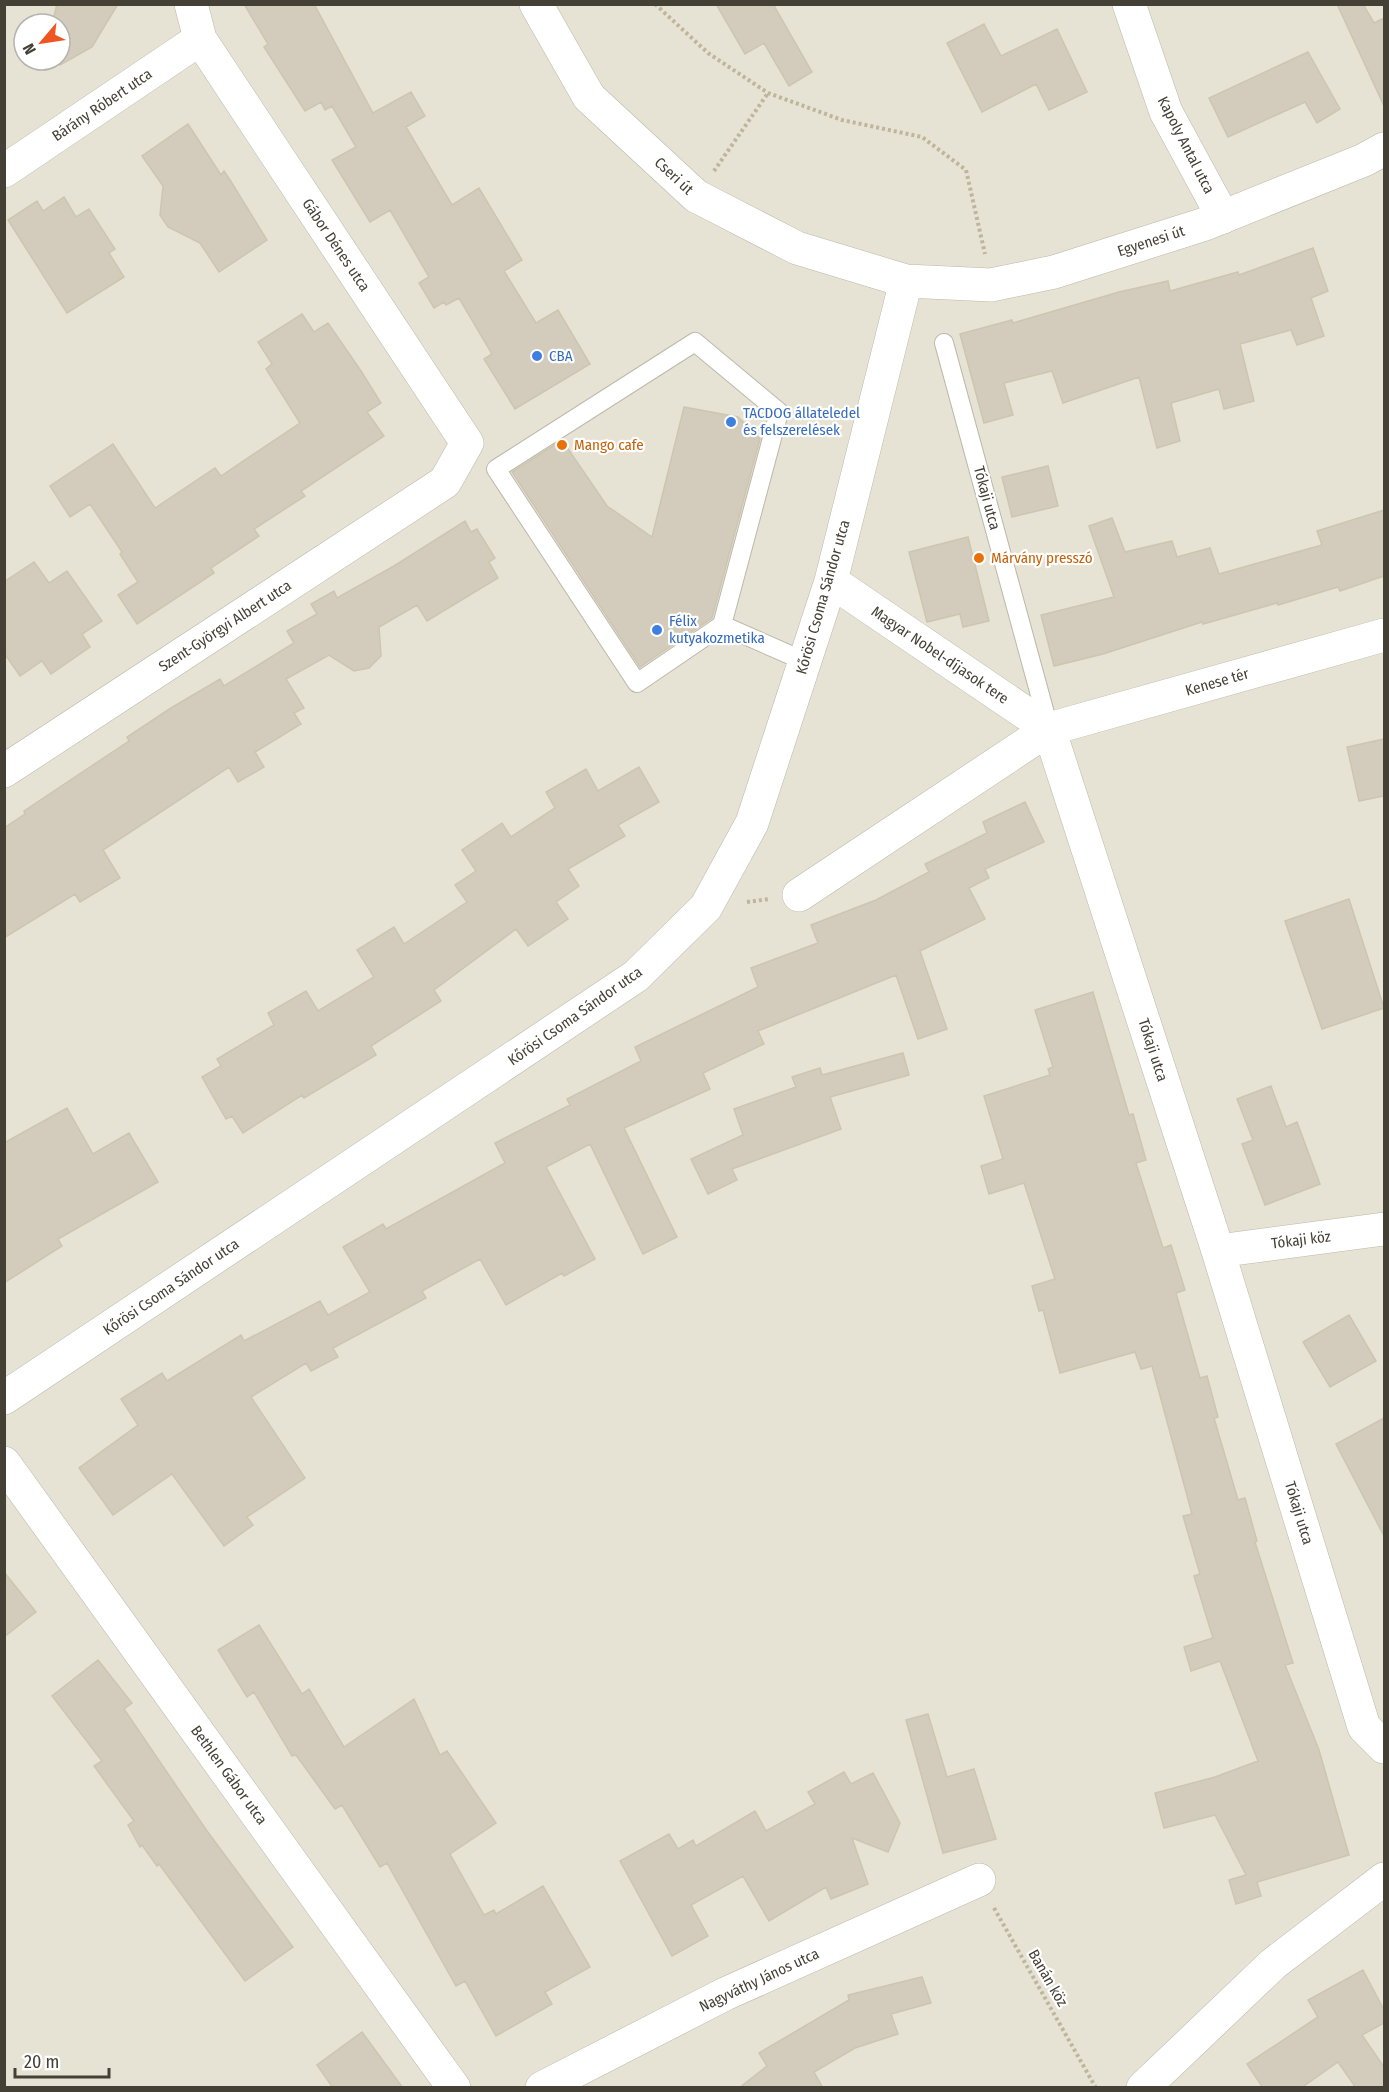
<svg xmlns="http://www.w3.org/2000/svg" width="1389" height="2092" font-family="'Fira Sans Condensed',sans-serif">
  <rect width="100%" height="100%" fill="#f2f0e6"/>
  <path fill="#e6e2d4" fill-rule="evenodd" d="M 5,5 L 1384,5 L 1384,2087 L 5,2087 ZM 24,24 L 60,24 L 60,60 L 24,60 Z"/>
  <path fill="#d3ccbc" stroke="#cdc5b0" stroke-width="1.5" d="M 57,4 L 118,4 L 92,47 L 60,65 L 57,60 L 60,60 L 60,24 L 52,24 Z
    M 244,4 L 314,4 L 373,113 L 411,92 L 425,116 L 406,127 L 452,205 L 479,188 L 522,260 L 504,271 L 536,323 L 558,310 L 590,364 L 515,409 L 484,359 L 492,354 L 459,298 L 446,305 L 444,302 L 434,308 L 419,283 L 429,277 L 390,210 L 370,222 L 332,160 L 356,147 L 332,106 L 325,110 L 321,102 L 305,111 L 264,47 L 268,44 Z
    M 716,4 L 773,4 L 812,72 L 789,86 L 764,43 L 745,54 Z
    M 1337,4 L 1363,4 L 1374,23 L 1384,18 L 1384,106 Z
    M 984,24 L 1001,56 L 1057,29 L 1087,92 L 1049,110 L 1036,84 L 982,112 L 947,43 Z
    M 1308,52 L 1340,109 L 1317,123 L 1305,102 L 1228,137 L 1209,98 Z
    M 188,124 L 221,175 L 224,171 L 230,180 L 267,240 L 219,272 L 200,243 L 168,227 L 160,215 L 163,186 L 142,156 Z
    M 64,197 L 76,217 L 89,209 L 115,249 L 109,253 L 124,277 L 67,313 L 8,220 L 37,201 L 43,211 Z
    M 1313,248 L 1328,291 L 1311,298 L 1324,336 L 1297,345 L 1291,330 L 1240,344 L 1254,401 L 1224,409 L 1219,389 L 1171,403 L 1180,441 L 1157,448 L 1139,377 L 1063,403 L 1052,371 L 1004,383 L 1013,415 L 984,423 L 960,334 L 1012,320 L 1013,323 L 1119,292 L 1168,281 L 1170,291 L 1238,272 L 1239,275 Z
    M 302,314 L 314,332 L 328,323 L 361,371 L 381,403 L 367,412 L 384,436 L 301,491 L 305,496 L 254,529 L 259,536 L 211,568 L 214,573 L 137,624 L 118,595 L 138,582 L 120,554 L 122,552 L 90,504 L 70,517 L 50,486 L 113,444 L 155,508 L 215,468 L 221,476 L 300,423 L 266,369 L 272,364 L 258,342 Z
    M 684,407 L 738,417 L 760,439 L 712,618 L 640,667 L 512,472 L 562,440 L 607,506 L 652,537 Z
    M 1048,466 L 1058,506 L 1012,517 L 1002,477 Z
    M 1384,510 L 1384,576 L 1340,591 L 1338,587 L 1278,605 L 1277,603 L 1203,624 L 1202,622 L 1103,654 L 1054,666 L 1041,615 L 1114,597 L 1089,526 L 1112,518 L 1125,552 L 1172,541 L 1177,557 L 1210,548 L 1219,574 L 1322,545 L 1317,531 Z
    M 465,521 L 471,532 L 477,529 L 495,558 L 489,562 L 498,578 L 427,621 L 417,605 L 379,627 L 381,656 L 369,668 L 354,671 L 329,655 L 286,679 L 304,708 L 294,713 L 301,724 L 255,752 L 264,767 L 238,782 L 229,767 L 103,850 L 120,878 L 80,902 L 75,894 L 4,938 L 4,828 L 25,814 L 24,811 L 129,741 L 127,737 L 171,708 L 220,679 L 224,686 L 294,643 L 287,631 L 317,614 L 311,604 L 334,591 L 337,598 L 394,566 Z
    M 968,537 L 989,621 L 963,627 L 960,614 L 927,622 L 909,552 Z
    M 34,562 L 49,583 L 67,571 L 102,621 L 82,634 L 90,647 L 51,674 L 42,661 L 20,676 L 4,653 L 4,582 Z
    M 1384,739 L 1384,796 L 1359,801 L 1347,747 Z
    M 639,767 L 659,802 L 618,825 L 625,836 L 568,869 L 579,886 L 556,902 L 568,919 L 528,946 L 516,929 L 434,990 L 441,1001 L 371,1046 L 376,1055 L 304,1098 L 302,1095 L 243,1133 L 232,1116 L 226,1119 L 202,1077 L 221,1066 L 217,1059 L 274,1025 L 268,1013 L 306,991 L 318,1011 L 374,977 L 357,950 L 394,927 L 404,944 L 467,902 L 455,885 L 476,871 L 462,850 L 502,823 L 511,837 L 555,808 L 546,792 L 586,769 L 598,791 Z
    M 1025,802 L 1044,842 L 985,869 L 989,878 L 969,888 L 985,919 L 920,951 L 947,1029 L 918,1039 L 896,975 L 758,1031 L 764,1044 L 703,1073 L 710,1089 L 624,1128 L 677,1237 L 643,1254 L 590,1144 L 546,1167 L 595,1259 L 564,1276 L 562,1273 L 506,1305 L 480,1259 L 422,1291 L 426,1298 L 333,1348 L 338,1357 L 311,1371 L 306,1363 L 251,1397 L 305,1478 L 247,1517 L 253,1525 L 224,1546 L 172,1474 L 113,1515 L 79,1468 L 138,1425 L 121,1399 L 162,1373 L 167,1381 L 241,1335 L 244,1341 L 320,1301 L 328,1315 L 370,1292 L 343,1247 L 383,1224 L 386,1229 L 505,1163 L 495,1143 L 570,1105 L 567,1099 L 641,1061 L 635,1047 L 758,987 L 751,968 L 818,943 L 811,925 L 876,900 L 929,872 L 925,864 L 987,833 L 983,822 Z
    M 1349,899 L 1384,1008 L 1322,1029 L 1285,921 Z
    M 1093,992 L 1129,1115 L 1133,1114 L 1146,1160 L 1136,1163 L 1163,1248 L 1171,1245 L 1185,1290 L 1176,1293 L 1200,1378 L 1207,1376 L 1218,1417 L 1214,1418 L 1238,1500 L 1245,1498 L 1257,1541 L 1255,1542 L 1293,1663 L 1285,1665 L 1319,1750 L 1349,1855 L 1257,1882 L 1261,1896 L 1236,1904 L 1229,1880 L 1246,1875 L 1215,1815 L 1164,1828 L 1155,1793 L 1215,1777 L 1258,1761 L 1220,1661 L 1191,1671 L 1184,1647 L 1213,1638 L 1194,1576 L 1200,1574 L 1183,1516 L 1192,1514 L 1152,1366 L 1141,1369 L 1135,1352 L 1060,1373 L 1043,1310 L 1039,1311 L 1032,1286 L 1055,1279 L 1024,1183 L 989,1194 L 981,1166 L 1003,1159 L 984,1096 L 1050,1075 L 1048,1069 L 1053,1067 L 1035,1010 Z
    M 903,1053 L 909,1075 L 830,1097 L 841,1129 L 732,1169 L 737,1180 L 708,1194 L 691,1159 L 743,1135 L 734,1109 L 796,1087 L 792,1077 L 820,1068 L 822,1075 Z
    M 1271,1086 L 1286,1127 L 1297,1122 L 1320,1184 L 1265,1205 L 1242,1144 L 1253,1140 L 1237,1099 Z
    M 67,1108 L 93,1154 L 129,1133 L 158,1182 L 58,1239 L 62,1246 L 4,1283 L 4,1143 Z
    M 1349,1315 L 1376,1361 L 1330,1387 L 1303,1342 Z
    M 1384,1418 L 1384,1536 L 1336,1444 Z
    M 4,1572 L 36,1612 L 4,1637 Z
    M 259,1625 L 302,1694 L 309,1689 L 344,1747 L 414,1699 L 440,1755 L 447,1751 L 496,1823 L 450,1854 L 484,1915 L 494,1910 L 496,1914 L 543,1886 L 590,1967 L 545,1992 L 552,2004 L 496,2036 L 465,1981 L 456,1986 L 387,1863 L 380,1867 L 342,1805 L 335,1809 L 296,1755 L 292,1756 L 254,1692 L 247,1697 L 218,1650 Z
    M 98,1660 L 132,1703 L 124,1709 L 207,1831 L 293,1947 L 245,1981 L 159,1864 L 157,1866 L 142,1845 L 140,1847 L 128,1825 L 134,1821 L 94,1766 L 102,1761 L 52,1696 Z
    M 928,1714 L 947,1777 L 974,1769 L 996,1839 L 943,1853 L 906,1720 Z
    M 844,1772 L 851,1784 L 873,1773 L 900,1823 L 888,1852 L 852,1838 L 868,1884 L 831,1899 L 826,1887 L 769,1921 L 743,1876 L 691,1905 L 708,1936 L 672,1956 L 620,1861 L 669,1834 L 678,1849 L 693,1840 L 696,1846 L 755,1811 L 766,1831 L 815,1804 L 808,1792 Z
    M 1363,1970 L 1384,2010 L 1384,2023 L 1362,2035 L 1384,2067 L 1384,2088 L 1356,2088 L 1338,2062 L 1301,2088 L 1263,2088 L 1247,2064 L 1318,2017 L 1308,2000 Z
    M 922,1977 L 931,2003 L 891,2014 L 898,2034 L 855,2048 L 814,2072 L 823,2088 L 739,2088 L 767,2066 L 759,2053 L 849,2000 L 848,1995 Z
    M 362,2032 L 403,2088 L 333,2088 L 317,2065 Z"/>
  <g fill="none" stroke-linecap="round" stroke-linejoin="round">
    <g stroke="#bdb8a9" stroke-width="20">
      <path id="service" d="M 695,342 L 779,412 L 722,625 L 637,683 L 496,469 Z
        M 944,343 L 1049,728
        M 722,625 L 804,661"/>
    </g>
    <g stroke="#bdb8a9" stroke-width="34">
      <path id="minor" d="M 1129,4 L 1166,112 L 1223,217
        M 4,171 L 200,39
        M 831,581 L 1049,729
        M 1049,729 L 1218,1251 L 1364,1727 L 1384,1747
        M 4,771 L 445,482 L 467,443 L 200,39 L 191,4
        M 799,895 L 1049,729 L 1384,635
        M 1218,1251 L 1384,1229
        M 4,1398 L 636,976 L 706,907 L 752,823 L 831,581 L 906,281
        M 4,1463 L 454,2088
        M 542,2088 L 725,1994 L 979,1880
        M 1143,2088 L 1273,1964 L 1384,1879"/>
    </g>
    <g stroke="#bdb8a9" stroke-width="34">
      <path id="tertiary" d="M 536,4 L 589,97 L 696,196 L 797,248 L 906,281 L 991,285 L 1054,272 L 1205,224 L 1364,160 L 1384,149"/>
    </g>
    <path stroke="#beb59b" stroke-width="4" stroke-dasharray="3 3" stroke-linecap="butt" d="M 655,4 L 708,53 L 768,93 L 842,120 L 922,137 L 966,170 L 985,254
      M 714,171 L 768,93
      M 747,902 L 769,899
      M 994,1908 L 1096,2088"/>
    <use href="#service" stroke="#fff" stroke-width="18"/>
    <use href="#minor" stroke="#fff" stroke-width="33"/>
    <use href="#tertiary" stroke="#fff" stroke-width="33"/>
  </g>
  <g fill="#3f7fe0" stroke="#fff" stroke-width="2">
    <circle cx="537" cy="356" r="6"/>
    <circle cx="731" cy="422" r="6"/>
    <circle cx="657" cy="630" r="6"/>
  </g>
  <g fill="#e8710a" stroke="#fff" stroke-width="2">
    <circle cx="562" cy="445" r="6"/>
    <circle cx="979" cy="558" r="6"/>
  </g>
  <g text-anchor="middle" stroke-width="4.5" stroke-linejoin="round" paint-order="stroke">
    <g font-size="15" fill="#454036" stroke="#fff">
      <text transform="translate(102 105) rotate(-34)" y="5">Bárány Róbert utca</text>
      <text transform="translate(1186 145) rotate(63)" y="5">Kapoly Antal utca</text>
      <text transform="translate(674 176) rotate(43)" y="5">Cseri út</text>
      <text transform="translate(1151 241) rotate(-18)" y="5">Egyenesi út</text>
      <text transform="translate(336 245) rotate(56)" y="5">Gábor Dénes utca</text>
      <text transform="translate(987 498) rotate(75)" y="5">Tókaji utca</text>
      <text transform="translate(823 597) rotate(-74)" y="5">Kőrösi Csoma Sándor utca</text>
      <text transform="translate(225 626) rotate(-33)" y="5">Szent-Györgyi Albert utca</text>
      <text transform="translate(940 655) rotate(34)" y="5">Magyar Nobel-díjasok tere</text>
      <text transform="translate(1217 682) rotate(-16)" y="5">Kenese tér</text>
      <text transform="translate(575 1016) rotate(-35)" y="5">Kőrösi Csoma Sándor utca</text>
      <text transform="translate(1153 1050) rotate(72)" y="5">Tókaji utca</text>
      <text transform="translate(1301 1240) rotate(-7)" y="5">Tókaji köz</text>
      <text transform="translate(171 1287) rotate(-34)" y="5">Kőrösi Csoma Sándor utca</text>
      <text transform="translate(1299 1513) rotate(73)" y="5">Tókaji utca</text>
      <text transform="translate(229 1775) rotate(54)" y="5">Bethlen Gábor utca</text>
      <text transform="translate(1048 1978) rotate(60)" y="5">Banán köz</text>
      <text transform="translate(759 1980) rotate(-25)" y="5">Nagyváthy János utca</text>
    </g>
    <g font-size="15" fill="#366cbe" stroke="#fff" text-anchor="start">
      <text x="549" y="361">CBA</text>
      <text x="743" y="418">TACDOG állateledel<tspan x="743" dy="17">és felszerelések</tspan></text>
      <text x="669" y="626">Félix<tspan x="669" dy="17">kutyakozmetika</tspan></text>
    </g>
    <g font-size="15" fill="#c56008" stroke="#fff" text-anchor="start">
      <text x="574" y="450">Mango cafe</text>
      <text x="991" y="563">Márvány presszó</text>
    </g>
  </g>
  <rect width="1389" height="2092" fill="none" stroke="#454036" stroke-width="12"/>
  <g transform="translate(42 42) rotate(241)"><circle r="28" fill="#ffffff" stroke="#b5b3af" stroke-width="1.5"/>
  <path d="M0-4.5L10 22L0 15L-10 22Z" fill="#ef5520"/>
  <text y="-9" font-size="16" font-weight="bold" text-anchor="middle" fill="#454036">N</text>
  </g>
  <path d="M15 2068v9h94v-9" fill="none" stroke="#454036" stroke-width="3"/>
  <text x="24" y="2068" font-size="18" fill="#454036" stroke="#ffffff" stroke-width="4.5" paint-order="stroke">20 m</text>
</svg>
